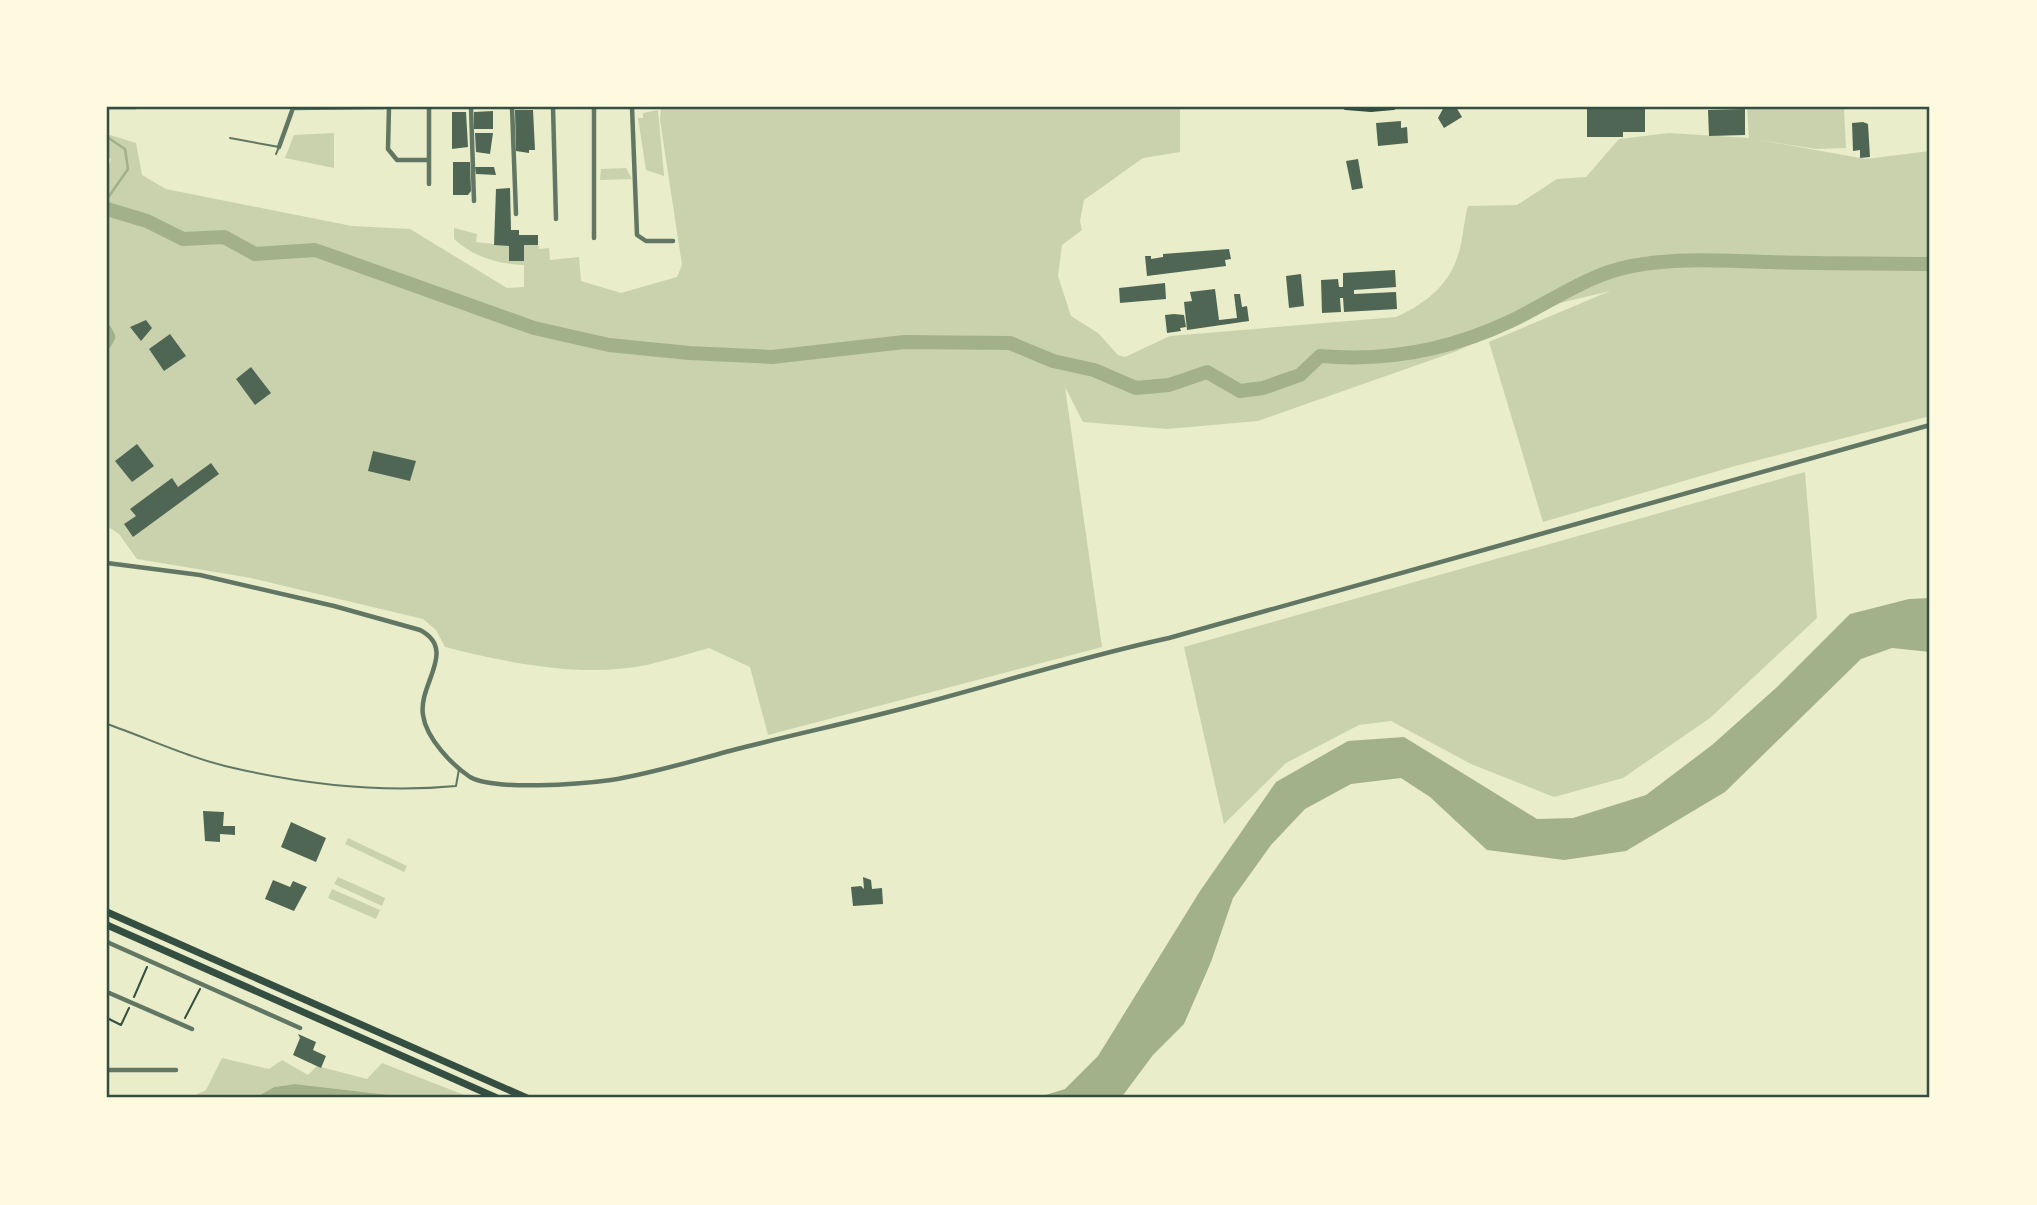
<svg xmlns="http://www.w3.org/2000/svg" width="2037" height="1205" font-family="'Roboto Condensed',sans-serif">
  <rect width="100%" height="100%" fill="#e9edc9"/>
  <path fill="#cad2ad" d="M 661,107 L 1180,107 L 1180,152 L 1143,158 L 1084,200 L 1080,221 L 1082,230 L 1062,245 L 1058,276 L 1071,316 L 1098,333 L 1118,355 L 1125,357 L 1170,336 L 1396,317 C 1421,306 1446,288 1456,261 C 1463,244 1463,224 1468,206 L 1517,205 L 1557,179 L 1586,177 L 1619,139 L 1669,133 L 1749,138 L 1747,107 L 1844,107 L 1846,148 L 1816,149 L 1759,140 L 1866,159 L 1930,151 L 1930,416 L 1735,466 L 1543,522 L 1489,342 L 1610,291 L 1556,304 L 1457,351 L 1258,421 L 1167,429 L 1083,422 L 1065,387 L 1102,647 L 768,735 L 750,667 L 709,648 C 688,654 667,660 647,665 C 582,678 508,663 445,647 L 436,630 L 423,619 L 251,578 L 137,559 L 119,534 L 107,526 L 107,171 L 111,159 L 107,156 L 107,134 L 136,143 L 142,175 L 166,189 L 352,226 L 410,229 L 507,288 L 524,287 L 524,265 C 497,264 474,257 454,239 L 454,228 L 477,234 L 476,242 L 509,246 L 509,260 L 523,261 L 524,245 L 538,245 L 539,249 L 549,248 L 550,260 L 579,257 L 581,281 L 621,293 L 677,277 L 682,265 L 660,120 Z
    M 658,110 L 664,175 L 664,176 L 646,170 L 638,118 L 643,118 L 643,113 Z
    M 334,133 L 334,168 L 285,158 L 294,135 Z
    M 626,168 L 632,179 L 600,180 L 601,169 Z
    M 1805,472 L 1817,618 L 1710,718 L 1623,778 L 1554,797 L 1471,764 L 1391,721 L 1359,725 L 1286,763 L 1224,824 L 1184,647 Z
    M 348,838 L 407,866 L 404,872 L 345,844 Z
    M 338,877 L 385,898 L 382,906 L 334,884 Z
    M 332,889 L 380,910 L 376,919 L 328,898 Z
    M 222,1058 L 269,1069 L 282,1060 L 308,1075 L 317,1066 L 367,1079 L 382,1063 L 472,1098 L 415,1098 L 295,1084 L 274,1087 L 255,1098 L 189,1098 L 206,1090 Z"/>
  <path fill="#a3b18a" d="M 1930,598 L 1930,652 L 1892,648 L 1861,659 L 1725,792 L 1626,851 L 1564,860 L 1487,850 L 1430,797 L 1401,778 L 1351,784 L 1305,809 L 1271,845 L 1233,898 L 1211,962 L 1184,1024 L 1153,1055 L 1121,1098 L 1036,1098 L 1065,1089 L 1098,1056 L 1200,891 L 1276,782 L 1348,741 L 1404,737 L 1537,819 L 1573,818 L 1646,795 L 1712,745 L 1776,688 L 1850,614 L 1909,599 Z
    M 295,1084 L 415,1098 L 255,1098 L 274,1087 Z"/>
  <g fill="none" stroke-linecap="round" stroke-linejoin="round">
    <path stroke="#a3b18a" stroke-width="2.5" d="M 107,137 L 125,149 L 128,169 L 107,199"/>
    <path stroke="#a3b18a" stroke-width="9" d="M 107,329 L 111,337 L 107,344"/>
    <path stroke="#a3b18a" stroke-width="14" d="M 107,209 L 147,221 L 183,239 L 224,237 L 255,254 L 315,250 L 534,328 L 609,345 L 689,353 L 772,357 L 904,342 L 1010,343 L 1053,361 L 1094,370 L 1136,388 L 1169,385 L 1207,372 L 1240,391 L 1263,388 L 1300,375 L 1320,356 C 1388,362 1450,350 1511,321 C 1551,302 1588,274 1632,266 C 1677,257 1725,261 1770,262 C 1824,264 1877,263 1930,264"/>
  </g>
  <path fill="#4f6655" d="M 1444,107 L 1456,107 L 1462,117 L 1444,128 L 1438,118 Z
    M 1587,107 L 1645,107 L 1645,132 L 1623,132 L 1623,137 L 1587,137 Z
    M 1745,109 L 1745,135 L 1709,136 L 1708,110 Z
    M 515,110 L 533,110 L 535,150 L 529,150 L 529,153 L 516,151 Z
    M 493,111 L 493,129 L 474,129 L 474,112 Z
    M 452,112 L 466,112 L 468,147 L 452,149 Z
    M 1401,121 L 1401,128 L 1407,127 L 1408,143 L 1378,146 L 1376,123 Z
    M 1863,122 L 1868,124 L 1870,157 L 1860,158 L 1860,150 L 1853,151 L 1852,123 Z
    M 475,133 L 493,133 L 490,154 L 476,152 Z
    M 1358,159 L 1363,188 L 1352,190 L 1346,161 Z
    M 453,162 L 470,162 L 471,191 L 468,195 L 453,195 Z
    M 475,167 L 494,167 L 496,175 L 476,174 Z
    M 510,188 L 511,230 L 519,230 L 519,235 L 538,235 L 538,245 L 524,245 L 524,261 L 509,261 L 509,246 L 494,245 L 496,189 Z
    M 1229,249 L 1231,259 L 1225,260 L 1226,266 L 1147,276 L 1145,256 L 1151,256 L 1151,259 L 1163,257 L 1163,254 Z
    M 1395,270 L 1396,287 L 1354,290 L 1354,294 L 1396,292 L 1397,309 L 1344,312 L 1343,298 L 1340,298 L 1341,312 L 1322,313 L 1321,280 L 1338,279 L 1339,287 L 1343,287 L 1343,273 Z
    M 1301,274 L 1304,306 L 1289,308 L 1286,276 Z
    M 1165,283 L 1166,299 L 1120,303 L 1119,288 Z
    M 1215,289 L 1219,320 L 1237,318 L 1234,294 L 1240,294 L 1242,307 L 1247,306 L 1249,321 L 1187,330 L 1184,302 L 1192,301 L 1190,292 Z
    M 1174,314 L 1184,315 L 1186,327 L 1180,328 L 1181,331 L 1167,333 L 1165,315 Z
    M 146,320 L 152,328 L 141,341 L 130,327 Z
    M 170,334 L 186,356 L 164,371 L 149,349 Z
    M 251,367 L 271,393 L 255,405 L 236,379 Z
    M 137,444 L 154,466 L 132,482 L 115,461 Z
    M 373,451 L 416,461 L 410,481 L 368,471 Z
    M 211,463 L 219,474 L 133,537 L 124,524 L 136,516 L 130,509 L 172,478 L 178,487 Z
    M 203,811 L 224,812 L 223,826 L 235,826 L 235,835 L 220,834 L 220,842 L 205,841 Z
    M 291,822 L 326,838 L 316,862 L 281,847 Z
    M 863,877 L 871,880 L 872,889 L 882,888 L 883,904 L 853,906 L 851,887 L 861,886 L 864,889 Z
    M 273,880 L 290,887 L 293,881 L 307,887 L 294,911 L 265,899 Z
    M 298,1034 L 316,1042 L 313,1050 L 326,1056 L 321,1068 L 293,1055 L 300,1038 Z"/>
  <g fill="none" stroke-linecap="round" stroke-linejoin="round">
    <path stroke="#344e41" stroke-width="2" d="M 134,997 L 147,967
      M 107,1018 L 121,1025 L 129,1008
      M 185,1018 L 200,989"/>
    <path stroke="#617663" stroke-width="2" d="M 230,138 L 279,147 L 276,154
      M 107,724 C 150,739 194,760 238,769 C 310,785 383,793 456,786 L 459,769"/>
    <path stroke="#617663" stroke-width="4.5" d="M 107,107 L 136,107
      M 389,107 L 388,149 L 397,160 L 428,160
      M 471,107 L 474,201
      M 512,107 L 516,214
      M 553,107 L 556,219
      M 594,107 L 594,238
      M 632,107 L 637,235 L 646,241 L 673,241
      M 292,108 L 384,107
      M 279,147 L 293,108
      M 429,184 L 429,107
      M 107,563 L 200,575 L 334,606 L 420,630 C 458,650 418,684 423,715 C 426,738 452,765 470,777 C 494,791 582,784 611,780 C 656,773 701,758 745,747 C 805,732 865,719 924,703 C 1006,681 1086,656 1169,638 L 1930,425
      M 107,942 L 300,1028
      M 107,992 L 192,1029
      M 107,1070 L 176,1070"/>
    <path stroke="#344e41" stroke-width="6" d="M 1346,107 L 1371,109 L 1393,107"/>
    <path stroke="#344e41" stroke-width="7" d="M 107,912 L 527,1098
      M 107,925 L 497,1098"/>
  </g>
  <rect width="2037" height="1205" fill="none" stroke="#fefae0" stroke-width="217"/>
  <rect x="108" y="108" width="1820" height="988" fill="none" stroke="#344e41" stroke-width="2.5"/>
</svg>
